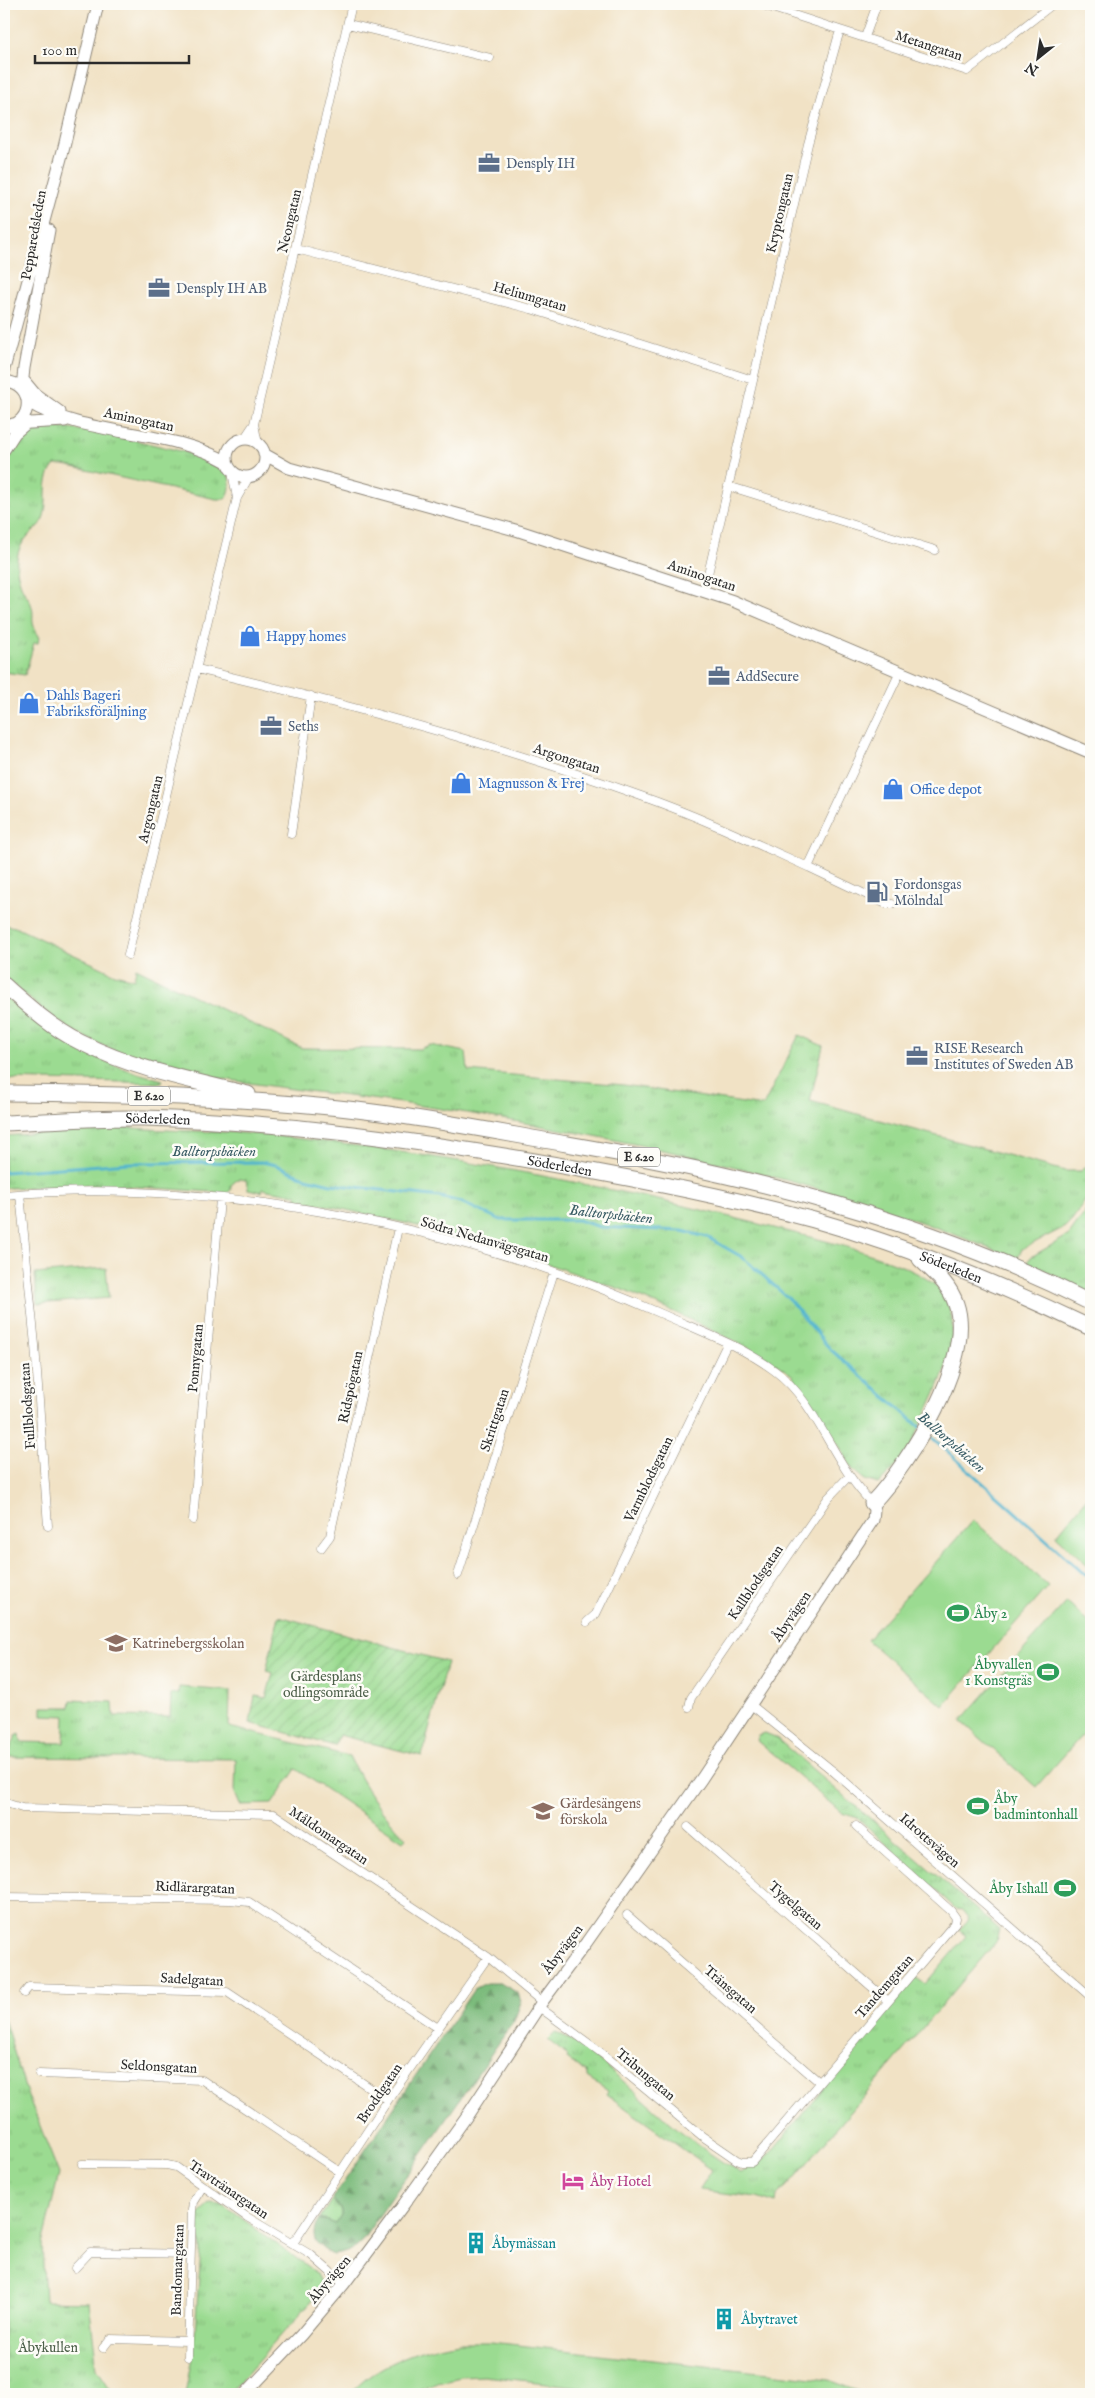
<svg xmlns="http://www.w3.org/2000/svg" width="1095" height="2398" font-family="'IM FELL English',serif">
  <defs>
    <pattern id="grass-tufts" width="24" height="20" patternUnits="userSpaceOnUse" patternTransform="scale(1.25)"><rect width="24" height="20" fill="#9bdb91"/><path d="M3 7l-1-3M5 7V3M7 7l1-3M15 17l-1-3M17 17v-4M19 17l1-3" fill="none" stroke="#86bc7d"/></pattern>
    <pattern id="forest-firs" width="22" height="20" patternUnits="userSpaceOnUse" patternTransform="scale(1.25)"><rect width="22" height="20" fill="#7cbb7b"/><path d="M5 1l3.5 6h-7zM16 11l3.5 6h-7z" fill="#669865"/></pattern>
    <pattern id="garden-furrows" width="10" height="10" patternUnits="userSpaceOnUse" patternTransform="scale(1.25)"><rect width="10" height="10" fill="#9bdb91"/><path d="M-1 1l2-2M0 10L10 0M9 11l2-2" fill="none" stroke="#86bc7d"/></pattern>
  </defs>
  <rect width="100%" height="100%" fill="#fdfcf7"/>
  <filter id="ink" filterUnits="userSpaceOnUse"><feTurbulence type="fractalNoise" baseFrequency=".02" numOctaves="2"/><feDisplacementMap in="SourceGraphic" scale="10" xChannelSelector="R" yChannelSelector="G"/><feConvolveMatrix kernelMatrix="1 2 1 2 8 2 1 2 1" color-interpolation-filters="sRGB"/></filter>
  <filter id="wash" filterUnits="userSpaceOnUse"><feTurbulence type="fractalNoise" baseFrequency=".0096" numOctaves="4" result="noise"/><feDisplacementMap in="SourceGraphic" scale="20" xChannelSelector="R" yChannelSelector="G"/><feGaussianBlur stdDeviation="1.12" result="paint"/><feColorMatrix in="noise" values="0 0 0 0 0 0 0 0 0 0 0 0 0 0 0 0 0 1.4 0 .05"/><feComposite in="paint" operator="in"/></filter>
  <g filter="url(#wash)">
    <rect width="100%" height="100%" fill="#f1e2c5"/>
    <path fill="url(#grass-tufts)" stroke="#63835e" d="M 36,427 C 93,427 151,445 207,457 C 211,459 218,462 222,465 C 231,473 233,491 225,499 L 216,499 L 64,465 L 55,465 C 41,480 49,499 44,516 C 41,526 34,529 27,537 C 13,553 15,572 23,590 C 25,595 30,599 31,604 C 36,617 28,620 39,636 L 38,643 L 34,643 L 25,675 L 4,672 L 4,473 L 17,438 L 27,429 Z
      M 4,925 L 15,927 L 115,974 L 134,979 L 136,968 L 302,1048 L 420,1049 L 430,1045 L 466,1052 L 468,1071 L 624,1085 L 763,1106 L 799,1035 L 823,1046 L 810,1101 L 1065,1171 L 1081,1171 L 1091,1162 L 1091,1192 L 1072,1220 L 1065,1227 L 1022,1249 L 1017,1260 C 857,1190 680,1150 508,1120 C 442,1108 374,1099 307,1091 C 235,1081 161,1073 95,1042 C 61,1027 32,1001 4,977 Z
      M 4,996 C 56,1040 97,1064 163,1080 L 162,1083 L 4,1079 Z
      M 122,1127 C 170,1132 218,1130 265,1135 C 440,1153 612,1186 782,1230 C 818,1239 924,1263 943,1294 C 967,1334 940,1383 923,1420 C 917,1432 912,1448 904,1458 C 896,1467 887,1476 878,1484 L 865,1480 L 853,1470 L 822,1417 L 792,1375 L 769,1359 L 745,1346 L 674,1312 L 623,1290 L 510,1251 L 410,1224 L 297,1199 L 297,1195 L 268,1190 L 263,1189 L 262,1192 L 248,1189 L 246,1180 L 238,1179 L 231,1185 L 231,1190 L 227,1193 L 111,1185 L 4,1188 L 4,1136 Z
      M 1091,1204 L 1091,1293 L 1027,1262 L 1031,1257 L 1069,1235 Z
      M 106,1268 L 109,1298 L 37,1304 L 35,1274 Z
      M 179,1687 L 230,1691 L 229,1727 L 349,1756 C 365,1790 380,1810 406,1838 L 403,1841 L 296,1769 L 272,1804 L 240,1805 L 235,1793 L 236,1759 L 7,1757 L 16,1736 L 20,1734 L 21,1742 L 64,1743 L 65,1716 L 42,1715 L 42,1707 L 70,1707 L 71,1700 L 113,1702 L 114,1716 L 170,1717 L 171,1694 L 179,1694 Z
      M 765,1733 L 775,1737 L 999,1929 L 996,1942 L 789,2184 L 777,2195 L 776,2203 L 757,2197 L 699,2190 L 712,2170 L 606,2094 L 608,2091 L 587,2077 L 587,2073 L 567,2059 L 568,2056 L 548,2040 L 555,2033 C 581,2041 602,2063 623,2081 C 661,2114 697,2149 741,2173 L 767,2157 L 915,1977 L 925,1984 L 966,1936 L 959,1930 L 969,1919 L 962,1910 L 956,1909 L 858,1818 L 842,1813 L 756,1740 L 758,1735 Z
      M 4,2019 L 25,2088 L 59,2174 L 42,2245 L 45,2301 L 89,2302 L 97,2369 L 111,2390 L 135,2394 L 4,2394 Z
      M 333,2198 L 334,2204 L 341,2210 L 341,2216 L 336,2224 L 320,2218 Z
      M 210,2203 L 220,2204 L 233,2212 L 315,2272 L 323,2288 L 229,2394 L 185,2394 L 194,2346 L 201,2250 L 198,2220 L 199,2213 Z"/>
    <path fill="url(#forest-firs)" stroke="#547353" d="M 486,1983 L 500,1983 L 518,1993 L 521,2002 L 514,2021 L 361,2242 C 353,2251 345,2253 333,2255 C 315,2245 308,2237 320,2218 L 336,2224 L 341,2216 L 341,2210 L 334,2204 L 333,2198 L 474,1989 Z"/>
    <path fill="url(#garden-furrows)" stroke="#63835e" d="M 279,1616 L 447,1662 L 422,1756 L 339,1735 L 335,1746 L 250,1723 L 255,1696 L 266,1698 L 273,1673 L 266,1671 Z"/>
    <path fill="#9bdb91" stroke="#63835e" d="M 1091,1493 L 1091,1568 L 1056,1536 Z
      M 973,1520 L 1048,1586 L 943,1706 L 867,1640 Z
      M 1066,1602 L 1091,1624 L 1091,1725 L 1036,1787 L 961,1721 Z
      M 459,2342 L 491,2342 L 813,2378 L 829,2380 L 866,2394 L 643,2394 L 484,2376 L 461,2377 L 437,2382 L 408,2394 L 350,2394 C 377,2363 419,2349 459,2342 Z"/>
    <g fill="none" stroke-linecap="round" stroke-linejoin="round">
      <path stroke="#50b4cf" stroke-width="3" d="M 4,1172 L 129,1163 L 262,1162 L 276,1165 L 306,1178 L 331,1184 L 440,1197 L 460,1202 L 501,1220 L 578,1220 L 600,1227 L 682,1231 L 707,1237 L 742,1257 L 788,1298 L 830,1349 L 920,1427
        M 927,1433 L 1091,1580"/>
    </g>
  </g>
  <g filter="url(#ink)">
    <g fill="none" stroke-linecap="round" stroke-linejoin="round">
      <g stroke="#8e8678" stroke-width="9">
        <path id="street" d="M 348,24 L 490,58
          M 840,30 L 967,71 L 1053,4
          M 865,37 L 877,4
          M 296,249 L 531,309 L 753,380
          M 254,424 L 258,444
          M 244,439 L 254,424 L 352,4
          M 232,472 L 237,498
          M 728,486 L 935,550
          M 704,591 L 808,144 L 840,30 L 760,4
          M 197,669 C 347,704 496,744 641,796 C 698,816 753,842 808,867 L 900,672
          M 291,834 L 311,696
          M 808,867 L 886,904 L 892,904
          M 128,955 L 237,498 L 249,477
          M 20,1194 L 35,1345 L 48,1526
          M 4,1195 C 218,1177 466,1227 662,1314 C 700,1331 742,1346 775,1371 C 818,1403 833,1465 872,1503
          M 193,1520 L 220,1199
          M 321,1548 L 330,1536 L 398,1228
          M 458,1575 L 554,1272
          M 587,1622 L 596,1614 L 727,1344
          M 750,1704 L 833,1771 L 1091,1997
          M 689,1707 L 691,1698 L 828,1498 L 849,1476
          M 4,1800 L 9,1804 L 22,1808 L 274,1814 L 488,1957 L 542,2002
          M 688,1827 L 888,2001
          M 4,1897 L 230,1900 L 249,1902 L 438,2028
          M 627,1915 L 818,2081
          M 24,1993 L 29,1987 L 227,1992 L 388,2100
          M 539,2007 L 603,2054 L 702,2136 L 737,2160 L 742,2162 L 752,2162 L 955,1923 L 956,1918 L 951,1911 L 856,1826
          M 39,2074 L 202,2080 L 340,2172
          M 82,2164 L 167,2165 L 176,2167 L 247,2217 L 311,2255 L 344,2284
          M 291,2242 L 296,2239 L 388,2100 L 488,1957
          M 75,2268 L 90,2252 L 190,2254
          M 103,2348 L 110,2339 L 188,2341
          M 188,2357 L 192,2210 L 193,2202 L 203,2186"/>
      </g>
      <g stroke="#8e8678" stroke-width="13">
        <path id="secondary" d="M 4,369 L 64,147 L 98,4
          M 4,381 C 36,383 34,426 4,426
          M 25,382 L 35,394 L 60,412
          M 22,388 L 24,368 L 49,230
          M 28,402 C 86,438 166,427 227,462
          M 13,424 L 65,421
          M227 458a19 19 0 1 1 38 0a19 19 0 1 1-38 0Z
          M 4,450 L 15,433 L 28,422
          M 264,454 L 289,468 L 519,531 L 733,601 L 1091,753
          M 245,2394 L 301,2335 L 344,2284 L 404,2204 L 469,2113 L 542,2002 L 586,1943 L 702,1778 L 873,1520 L 874,1510 L 872,1503"/>
      </g>
      <g stroke="#8e8678" stroke-width="17">
        <g id="highway">
          <path d="M 4,985 C 28,1006 52,1028 80,1042 C 133,1069 190,1080 248,1094"/>
          <path d="M 4,1093 C 122,1094 239,1097 357,1110 C 427,1118 497,1132 567,1144 C 748,1175 927,1220 1091,1303"/>
          <path id="s1" d="M 4,1123 C 50,1121 97,1117 144,1118 C 275,1121 405,1139 534,1161 C 628,1177 722,1195 814,1220 C 909,1247 1002,1285 1091,1328"/>
          <path d="M 872,1503 C 909,1464 975,1359 956,1304 C 949,1284 935,1273 920,1259"/>
        </g>
      </g>
      <use href="#street" stroke="#fff" stroke-width="8"/>
      <use href="#secondary" stroke="#fff" stroke-width="11"/>
      <use href="#highway" stroke="#fff" stroke-width="15"/>
    </g>
  </g>
  <defs>
    <g id="office-bare" transform="scale(1.725)"><path d="M-6-3h4V-5.5h4V-3h4V5H-6ZM-1-4.5V-3h2v-1.5ZM-6 0V1H6V0Z" fill="#5c6f8a" stroke="#fdfcf7" stroke-width="2.5" paint-order="stroke"/></g>
    <g id="shop-bare" transform="scale(1.725)"><path d="M-5-2.5h2.3a2.7 3.5 0 0 1 5.4 0H5L5.5 6h-11ZM-1.5-2.5h3a1.5 2.3 0 0 0-3 0Z" fill="#3f7fe0" stroke="#fdfcf7" stroke-width="2.5" paint-order="stroke"/></g>
    <g id="fuel-bare" transform="scale(1.725)"><path d="M-5.5-6h7V0h2V4h1.3V-2.5L3-4.5l.8-.8L6-3V5H2.5V1h-1V6h-7ZM-4.2-4.7v3.2H.2V-4.7Z" fill="#5c6f8a" stroke="#fdfcf7" stroke-width="2.5" paint-order="stroke"/></g>
    <g id="stadium-bare" transform="scale(1.725)"><path d="M0-5a6.5 5 0 1 0 0 10a6.5 5 0 1 0 0-10ZM-3.5-1.8h7v3.6h-7Z" fill="#2e9e5b" stroke="#fdfcf7" stroke-width="2.5" paint-order="stroke"/></g>
    <g id="school-bare" transform="scale(1.725)"><path d="M0-5L7-2L0 1L-7-2ZM-4 1L0 2.5L4 1V4Q0 6-4 4Z" fill="#8d6e63" stroke="#fdfcf7" stroke-width="2.5" paint-order="stroke"/></g>
    <g id="hotel-bare" transform="scale(1.725)"><path d="M-6-4.5h1.5V1H6V5H4.5V3h-9V5H-6ZM-4 0a1.8 1.8 0 1 1 3.6 0ZM.5 0V-2.5h3Q6-2.5 6 0Z" fill="#d1479c" stroke="#fdfcf7" stroke-width="2.5" paint-order="stroke"/></g>
    <g id="building-bare" transform="scale(1.725)"><path d="M-4-6H4V6H1V3H-1V6H-4ZM-2.5-4.3h1.7v1.8h-1.7ZM.8-4.3h1.7v1.8H.8ZM-2.5-1h1.7V.8h-1.7ZM.8-1h1.7V.8H.8Z" fill="#0f9aa8" stroke="#fdfcf7" stroke-width="2.5" paint-order="stroke"/></g>
  </defs>
  <g fill-rule="evenodd">
    <use href="#office-bare" x="489" y="163"/>
    <use href="#office-bare" x="159" y="288"/>
    <use href="#shop-bare" x="250" y="636"/>
    <use href="#office-bare" x="719" y="676"/>
    <use href="#shop-bare" x="29" y="703"/>
    <use href="#office-bare" x="271" y="726"/>
    <use href="#shop-bare" x="461" y="783"/>
    <use href="#shop-bare" x="893" y="789"/>
    <use href="#fuel-bare" x="877" y="892"/>
    <use href="#office-bare" x="917" y="1056"/>
    <use href="#stadium-bare" x="958" y="1613"/>
    <use href="#school-bare" x="116" y="1643"/>
    <use href="#stadium-bare" x="1048" y="1672"/>
    <use href="#stadium-bare" x="978" y="1806"/>
    <use href="#school-bare" x="543" y="1811"/>
    <use href="#stadium-bare" x="1065" y="1888"/>
    <use href="#hotel-bare" x="573" y="2181"/>
    <use href="#building-bare" x="476" y="2243"/>
    <use href="#building-bare" x="724" y="2319"/>
  </g>
  <g text-anchor="middle" stroke-width="5" stroke-linejoin="round" paint-order="stroke">
    <g fill="#fdfcf7" stroke="#6a6a68" stroke-width="1">
      <rect x="128" y="1086.5" width="42" height="19" rx="4"/>
      <rect x="618" y="1147.5" width="42" height="19" rx="4"/>
    </g>
    <g font-size="12" font-weight="bold" fill="#2b2b2b">
      <text x="149" y="1100">E 6.20</text>
      <text x="639" y="1161">E 6.20</text>
    </g>
    <g font-size="14" fill="#2b2b2b" stroke="#fdfcf7">
      <text transform="translate(929 45) rotate(18)" y="5">Metangatan</text>
      <text transform="translate(779 213) rotate(-77)" y="5">Kryptongatan</text>
      <text transform="translate(289 221) rotate(-77)" y="5">Neongatan</text>
      <text transform="translate(33 235) rotate(-80)" y="5">Pepparedsleden</text>
      <text transform="translate(530 296) rotate(16)" y="5">Heliumgatan</text>
      <text transform="translate(139 419) rotate(12)" y="5">Aminogatan</text>
      <text transform="translate(702 575) rotate(19)" y="5">Aminogatan</text>
      <text transform="translate(567 758) rotate(18)" y="5">Argongatan</text>
      <text transform="translate(150 809) rotate(-77)" y="5">Argongatan</text>
      <text dy="5" stroke="none"><textPath href="#s1" startOffset="154">Söderleden</textPath></text>
      <text dy="5" stroke="none"><textPath href="#s1" startOffset="559">Söderleden</textPath></text>
      <text transform="translate(485 1239) rotate(16)" y="5">Södra Nedanvägsgatan</text>
      <text dy="5" stroke="none"><textPath href="#s1" startOffset="964">Söderleden</textPath></text>
      <text transform="translate(195 1358) rotate(-85)" y="5">Ponnygatan</text>
      <text transform="translate(350 1387) rotate(-78)" y="5">Ridspögatan</text>
      <text transform="translate(27 1406) rotate(-94)" y="5">Fullblodsgatan</text>
      <text transform="translate(494 1420) rotate(-72)" y="5">Skrittgatan</text>
      <text transform="translate(648 1479) rotate(-64)" y="5">Varmblodsgatan</text>
      <text transform="translate(755 1582) rotate(-56)" y="5">Kallblodsgatan</text>
      <text transform="translate(791 1616) rotate(-56)" y="5">Åbyvägen</text>
      <text transform="translate(329 1835) rotate(34)" y="5">Måldomargatan</text>
      <text transform="translate(930 1840) rotate(41)" y="5">Idrottsvägen</text>
      <text transform="translate(195 1887) rotate(2)" y="5">Ridlärargatan</text>
      <text transform="translate(796 1905) rotate(41)" y="5">Tygelgatan</text>
      <text transform="translate(562 1949) rotate(-53)" y="5">Åbyvägen</text>
      <text transform="translate(192 1979) rotate(3)" y="5">Sadelgatan</text>
      <text transform="translate(884 1986) rotate(-49)" y="5">Tandemgatan</text>
      <text transform="translate(731 1989) rotate(41)" y="5">Tränsgatan</text>
      <text transform="translate(159 2066) rotate(3)" y="5">Seldonsgatan</text>
      <text transform="translate(646 2074) rotate(40)" y="5">Tribungatan</text>
      <text transform="translate(379 2093) rotate(-56)" y="5">Broddgatan</text>
      <text transform="translate(229 2189) rotate(34)" y="5">Travtränargatan</text>
      <text transform="translate(177 2270) rotate(-88)" y="5">Bandomargatan</text>
      <text transform="translate(329 2279) rotate(-50)" y="5">Åbyvägen</text>
    </g>
    <g font-size="14" fill="#4e5e75" stroke="#fdfcf7" text-anchor="start">
      <text x="506" y="168">Densply IH</text>
      <text x="176" y="293">Densply IH AB</text>
      <text x="736" y="681">AddSecure</text>
      <text x="288" y="731">Seths</text>
      <text x="894" y="889">Fordonsgas<tspan x="894" dy="16">Mölndal</tspan></text>
      <text x="934" y="1053">RISE Research<tspan x="934" dy="16">Institutes of Sweden AB</tspan></text>
    </g>
    <g font-size="14" fill="#366cbe" stroke="#fdfcf7" text-anchor="start">
      <text x="266" y="641">Happy homes</text>
      <text x="46" y="700">Dahls Bageri<tspan x="46" dy="16">Fabriksföräljning</tspan></text>
      <text x="478" y="788">Magnusson &amp; Frej</text>
      <text x="910" y="794">Office depot</text>
    </g>
    <g font-size="14" fill="#27864d" stroke="#fdfcf7" text-anchor="start">
      <text x="974" y="1618">Åby 2</text>
      <text x="1032" y="1669" text-anchor="end">Åbyvallen<tspan x="1032" dy="16">1 Konstgräs</tspan></text>
      <text x="994" y="1803">Åby<tspan x="994" dy="16">badmintonhall</tspan></text>
      <text x="1048" y="1893" text-anchor="end">Åby Ishall</text>
    </g>
    <g font-size="14" fill="#785e54" stroke="#fdfcf7" text-anchor="start">
      <text x="132" y="1648">Katrinebergsskolan</text>
      <text x="560" y="1808">Gärdesängens<tspan x="560" dy="16">förskola</tspan></text>
    </g>
    <g font-size="14" fill="#4d604a" stroke="#fdfcf7">
      <text x="326" y="1681">Gärdesplans<tspan x="326" dy="16">odlingsområde</tspan></text>
      <text x="48" y="2352">Åbykullen</text>
    </g>
    <g font-size="14" fill="#b23c85" stroke="#fdfcf7" text-anchor="start">
      <text x="590" y="2186">Åby Hotel</text>
    </g>
    <g font-size="14" fill="#0d838f" stroke="#fdfcf7" text-anchor="start">
      <text x="492" y="2248">Åbymässan</text>
      <text x="741" y="2324">Åbytravet</text>
    </g>
    <g font-size="15" font-style="italic" fill="#385b64" stroke="#fdfcf7">
      <text x="214" y="1156">Balltorpsbäcken</text>
      <text transform="translate(611 1214) rotate(6)" y="5">Balltorpsbäcken</text>
      <text transform="translate(952 1442) rotate(41)" y="5">Balltorpsbäcken</text>
    </g>
  </g>
  <rect width="1095" height="2398" fill="none" stroke="#fdfcf7" stroke-width="20"/>
  <g transform="translate(1038 58) rotate(210)" stroke="#fdfcf7" stroke-width="4" paint-order="stroke">
  <path d="M0-4L9 19L0 12L-9 19Z" fill="#2b2b2b"/>
  <text y="-8" font-size="14" font-weight="bold" text-anchor="middle" fill="#2b2b2b">N</text>
  </g>
  <path d="M35 55v8h154v-8" fill="none" stroke="#2b2b2b" stroke-width="2.5"/>
  <text x="42" y="55" font-size="15" fill="#2b2b2b" stroke="#fdfcf7" stroke-width="4" paint-order="stroke">100 m</text>
</svg>
